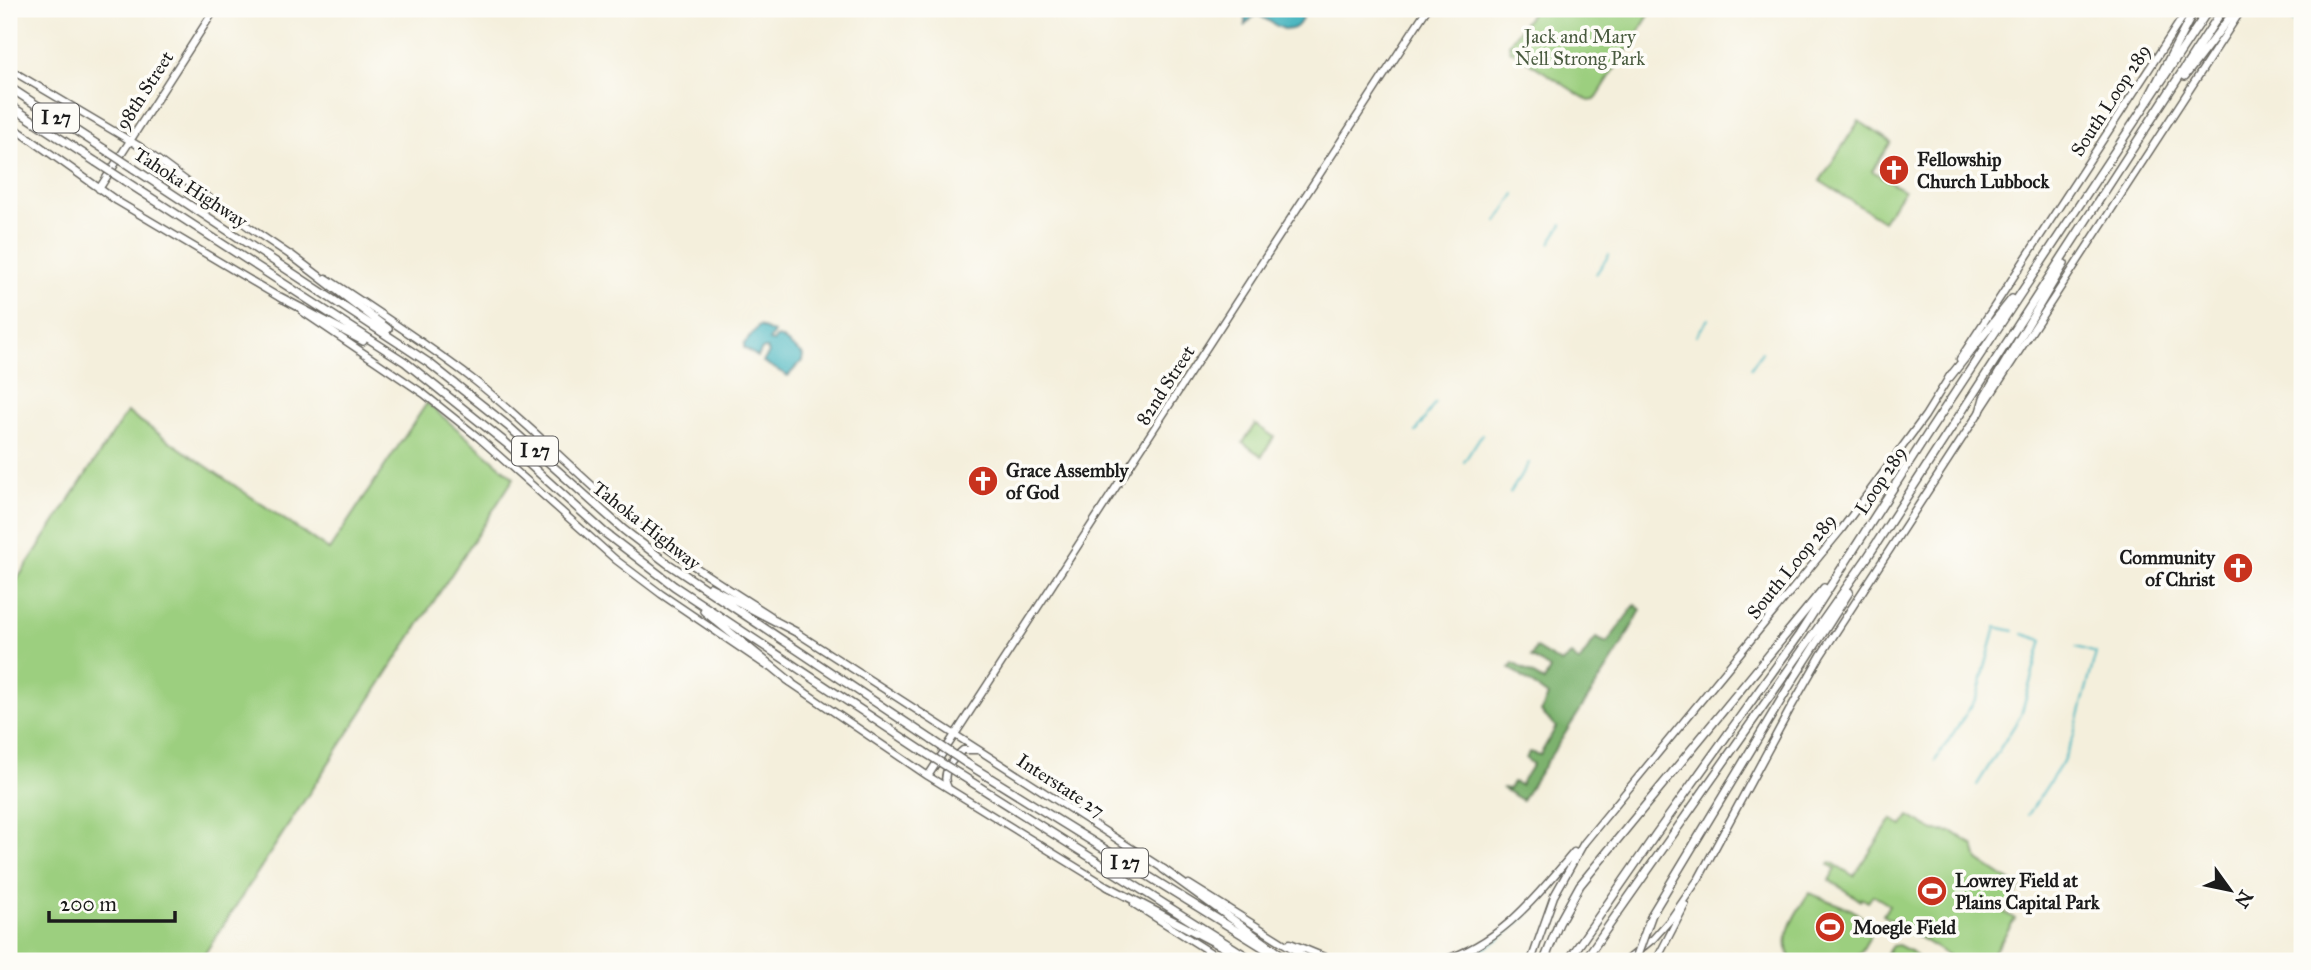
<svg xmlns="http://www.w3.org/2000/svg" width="2311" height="970" font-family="'IM FELL Great Primer',serif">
  <rect width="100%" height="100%" fill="#fdfcf7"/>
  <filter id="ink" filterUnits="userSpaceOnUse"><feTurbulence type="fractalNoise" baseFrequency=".0143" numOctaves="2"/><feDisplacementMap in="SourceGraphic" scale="14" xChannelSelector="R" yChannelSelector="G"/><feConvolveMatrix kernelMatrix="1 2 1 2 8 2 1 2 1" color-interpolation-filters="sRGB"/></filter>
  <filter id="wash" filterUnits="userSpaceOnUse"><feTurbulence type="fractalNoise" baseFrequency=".00686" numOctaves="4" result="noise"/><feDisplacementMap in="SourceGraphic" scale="28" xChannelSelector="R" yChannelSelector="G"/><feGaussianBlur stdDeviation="1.57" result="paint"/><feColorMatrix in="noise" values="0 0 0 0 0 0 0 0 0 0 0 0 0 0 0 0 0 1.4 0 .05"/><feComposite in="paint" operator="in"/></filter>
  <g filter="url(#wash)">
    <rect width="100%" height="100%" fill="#f4efdc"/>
    <path fill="#9ccf7f" stroke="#5c764e" stroke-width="2" d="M 1534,9 L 1653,9 L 1595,100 L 1589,101 L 1510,50 L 1509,44 Z
      M 1859,121 L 1891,142 L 1872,171 L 1904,190 L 1883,221 L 1820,181 Z
      M 427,403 L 514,478 L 200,961 L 9,961 L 9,592 L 127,412 L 329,550 Z
      M 1255,424 L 1274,437 L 1262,456 L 1243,443 Z
      M 1909,816 L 1935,831 L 1953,832 L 1974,846 L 1978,860 L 2020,888 L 2004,912 L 2015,919 L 1992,955 L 1995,961 L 1952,961 L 1949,956 L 1883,915 L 1889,905 L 1873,895 L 1868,902 L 1861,898 L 1860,900 L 1829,880 L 1836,869 L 1829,865 L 1831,862 L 1854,876 L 1892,819 L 1902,826 Z
      M 1809,893 L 1852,910 L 1870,923 L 1872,933 L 1861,952 L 1851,961 L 1792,961 C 1777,938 1796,913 1809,893 Z
      M 1898,945 L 1912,952 L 1921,961 L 1881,961 L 1892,946 Z"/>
    <path fill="#7db26e" stroke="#4c6745" stroke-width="2" d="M 1635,605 L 1641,610 L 1616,655 L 1522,800 L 1502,788 L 1509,789 L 1513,782 L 1520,785 L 1533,764 L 1526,759 L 1529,752 L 1540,755 L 1556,727 L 1541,712 L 1548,696 L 1510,668 L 1513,663 L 1544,681 L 1550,669 L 1531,657 L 1536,648 L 1561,663 L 1571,655 L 1579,662 L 1596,638 L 1607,643 Z"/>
    <path fill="#46b5bf" stroke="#31686e" stroke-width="2" d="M 1245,9 L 1307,9 C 1303,13 1302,20 1299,24 C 1287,39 1269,19 1258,15 L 1254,16 L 1245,25 Z
      M 759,326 L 774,333 L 769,341 L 773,342 L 777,337 L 781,338 L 803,355 L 802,361 L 788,376 L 763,362 L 769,353 L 767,349 L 762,349 L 758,357 L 744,348 L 744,344 Z"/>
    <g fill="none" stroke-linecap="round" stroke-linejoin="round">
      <path stroke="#46b5bf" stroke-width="2" d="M 2273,9 L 2302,27
        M 1497,222 L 1515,194
        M 1550,243 L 1562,224
        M 1596,274 L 1609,255
        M 1696,336 L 1708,319
        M 1751,368 L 1762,352
        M 1416,432 L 1435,403
        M 1464,462 L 1482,434
        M 1510,493 L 1529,463
        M 1935,761 L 1977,697 L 1996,627 L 2014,631
        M 1977,785 L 2021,715 L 2042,640 L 2023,634
        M 2028,815 L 2062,763 L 2073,738 L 2096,653 L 2076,647
        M 1459,961 C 1498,945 1526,919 1552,886"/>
    </g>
  </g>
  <g filter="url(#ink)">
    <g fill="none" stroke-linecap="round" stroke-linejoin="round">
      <g stroke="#68665f" stroke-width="9">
        <path id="major" d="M 9,69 L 139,146 L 250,228 L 293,257
          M 9,124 L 117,201 L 282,299
          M 99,189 L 215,9
          M 326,278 C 376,311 427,344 475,381 C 531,425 579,477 634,522 C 677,557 724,586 771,616
          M 303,312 L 424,394 L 479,438 L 616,560 L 661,594 L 767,666
          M 1960,359 L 2188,9
          M 794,631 L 1165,870
          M 787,680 L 928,776 L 1110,888
          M 928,776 L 1427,9
          M 948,788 C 940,774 952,759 963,750 L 977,750
          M 1189,884 L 1312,961
          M 1134,904 L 1224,961
          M 1290,943 L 1334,961
          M 1440,961 C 1500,944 1535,898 1574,852
          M 1531,961 L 1554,896 L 1584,843 L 1841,530 L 1925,416 L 1951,374
          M 1626,961 L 1653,939 L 1670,920 L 1699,878 L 1789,711 L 1821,655 L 2242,9
          M 1656,961 L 1685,905"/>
      </g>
      <g stroke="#68665f" stroke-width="10">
        <path id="highway" d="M 2185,76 L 2236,9
          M 9,87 L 104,149
          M 2147,101 L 2195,9
          M 9,105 L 96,162
          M 133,168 L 429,363 L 508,426 L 624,530 L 667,563 L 932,740
          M 125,181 L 405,362 L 506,443 L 605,533 L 674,586 L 924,752
          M 291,255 L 388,329
          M 280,297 L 363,341
          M 1949,378 L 2012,299
          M 1980,412 L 1984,398 L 2064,264
          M 710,587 L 796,632
          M 704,611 L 791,682
          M 966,763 L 1285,961
          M 959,774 L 1254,961
          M 1163,869 L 1290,961
          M 1107,886 L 1227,949
          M 1652,914 L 1796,675 L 1849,592
          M 1544,961 L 1559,923 L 1580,885 L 1824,588
          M 1568,961 L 1656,834 L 1799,635 L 1929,432 L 2209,9
          M 1584,961 L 1867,558 L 2223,9"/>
      </g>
      <use href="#major" stroke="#fff" stroke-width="6"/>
      <use href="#highway" stroke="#fff" stroke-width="7"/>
      <g stroke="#68665f" stroke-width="10" stroke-linecap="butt">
        <path id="highway-bridge" d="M 104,149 L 133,168
          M 96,162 L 125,181
          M 932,740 L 966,763
          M 924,752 L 959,774
          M 1635,961 L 1652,914"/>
      </g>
      <use href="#highway-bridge" stroke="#fff" stroke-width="7"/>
    </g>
  </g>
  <defs>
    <g id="church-disc" transform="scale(1.575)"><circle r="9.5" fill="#c8321e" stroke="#fdfcf7"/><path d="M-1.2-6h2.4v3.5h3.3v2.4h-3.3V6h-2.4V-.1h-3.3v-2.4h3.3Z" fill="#fff"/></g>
    <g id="stadium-disc" transform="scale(1.575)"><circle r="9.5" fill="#c8321e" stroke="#fdfcf7"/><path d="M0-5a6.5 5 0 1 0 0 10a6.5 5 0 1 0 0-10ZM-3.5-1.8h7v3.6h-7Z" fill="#fff"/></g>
  </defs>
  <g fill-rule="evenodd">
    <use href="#church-disc" x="1894" y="170"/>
    <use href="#church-disc" x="983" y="481"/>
    <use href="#church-disc" x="2238" y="568"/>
    <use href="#stadium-disc" x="1932" y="891"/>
    <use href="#stadium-disc" x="1830" y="927"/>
  </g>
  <g text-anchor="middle" stroke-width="7" stroke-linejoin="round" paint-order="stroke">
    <g fill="#fdfcf7" stroke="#605f5e" stroke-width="2">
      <rect x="33" y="103.5" width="46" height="29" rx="5"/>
      <rect x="512" y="436.5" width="46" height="29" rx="5"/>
      <rect x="1102" y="848.5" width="46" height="29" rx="5"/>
    </g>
    <g font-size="18" font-weight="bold" fill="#1c1c1c">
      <text x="56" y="124">I 27</text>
      <text x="535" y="457">I 27</text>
      <text x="1125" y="869">I 27</text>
    </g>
    <g font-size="19" fill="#495b3f" stroke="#fdfcf7">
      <text x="1580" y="43">Jack and Mary<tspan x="1580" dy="22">Nell Strong Park</tspan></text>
    </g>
    <g font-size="19" fill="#1c1c1c" stroke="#fdfcf7">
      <text transform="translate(144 90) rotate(-57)" y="7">98th Street</text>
      <text transform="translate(2110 100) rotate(-57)" y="7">South Loop 289</text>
      <text transform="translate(191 187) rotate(33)" y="7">Tahoka Highway</text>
      <text transform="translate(1165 385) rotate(-57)" y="7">82nd Street</text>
      <text transform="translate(1880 480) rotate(-57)" y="7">Loop 289</text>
      <text transform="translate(647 525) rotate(38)" y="7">Tahoka Highway</text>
      <text transform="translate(1791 566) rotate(-51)" y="7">South Loop 289</text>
      <text transform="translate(1061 785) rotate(33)" y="7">Interstate 27</text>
    </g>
    <g font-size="19" font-weight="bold" fill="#1c1c1c" stroke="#fdfcf7" text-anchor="start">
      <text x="1917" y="166">Fellowship<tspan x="1917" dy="22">Church Lubbock</tspan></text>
      <text x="1006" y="477">Grace Assembly<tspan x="1006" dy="22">of God</tspan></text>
      <text x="2215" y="564" text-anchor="end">Community<tspan x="2215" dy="22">of Christ</tspan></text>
      <text x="1955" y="887">Lowrey Field at<tspan x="1955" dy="22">Plains Capital Park</tspan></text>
      <text x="1853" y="934">Moegle Field</text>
    </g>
  </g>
  <rect width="2311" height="970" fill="none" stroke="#fdfcf7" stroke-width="35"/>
  <g transform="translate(2230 890) rotate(123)" stroke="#fdfcf7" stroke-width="5" paint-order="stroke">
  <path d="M0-5L12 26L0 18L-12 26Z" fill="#1c1c1c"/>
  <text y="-10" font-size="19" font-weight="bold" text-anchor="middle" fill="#1c1c1c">N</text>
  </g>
  <path d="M49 911v10h126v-10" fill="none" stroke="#1c1c1c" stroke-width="3.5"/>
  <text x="60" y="911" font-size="21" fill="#1c1c1c" stroke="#fdfcf7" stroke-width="5" paint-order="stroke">200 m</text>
</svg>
